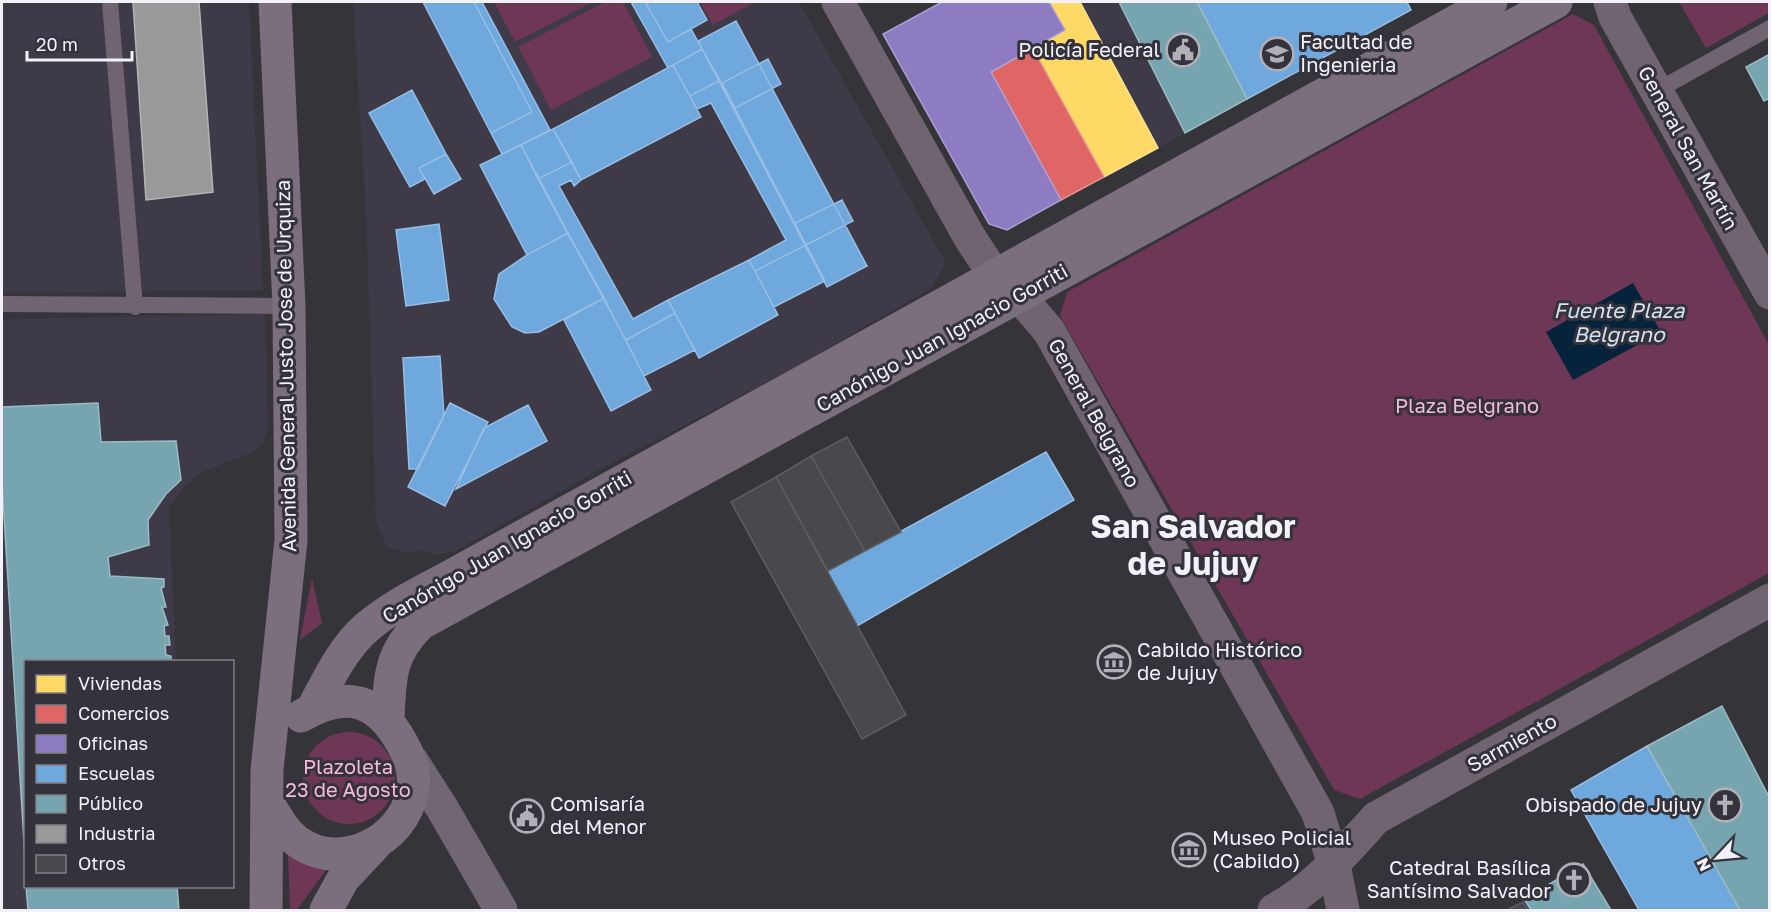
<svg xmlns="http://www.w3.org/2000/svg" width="1771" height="912" font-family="'Golos Text',sans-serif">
  <rect width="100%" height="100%" fill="#353439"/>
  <path fill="#3e3a48" d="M 2,2 L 249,2 L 263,290 L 2,293 Z
    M 353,2 L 799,2 L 946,263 L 931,288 L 794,368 L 608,465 L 455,551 L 435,555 L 420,550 L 408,554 L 387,547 L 376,522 L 366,212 Z
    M 1080,2 L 1119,2 L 1185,133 L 1158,148 Z
    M 265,314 L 268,429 L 263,443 L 253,452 L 200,473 L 185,486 L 169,508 L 176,661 L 26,662 L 26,886 L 174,887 L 175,910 L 2,910 L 2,319 Z"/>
  <path fill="#6d3755" d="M 494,2 L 593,2 L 515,42 Z
    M 605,2 L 623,2 L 652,57 L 551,110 L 518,47 Z
    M 700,2 L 755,2 L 713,25 Z
    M 1679,2 L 1769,2 L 1769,13 L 1706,48 Z
    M 1573,14 L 1594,25 L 1769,345 L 1769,573 L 1360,799 L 1334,790 L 1060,316 L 1067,292 Z
    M 312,578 L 322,623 L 300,640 Z
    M303 778a46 46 0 1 1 92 0a46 46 0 1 1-92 0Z
    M 288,854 L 326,870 L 297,910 L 290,910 Z"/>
  <path fill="#05233b" d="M 1633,283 L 1661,332 L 1573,380 L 1546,332 Z"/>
  <path fill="#ffd966" stroke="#fce092" stroke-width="1.5" d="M 1049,2 L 1080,2 L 1158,148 L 1104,177 L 1033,49 L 1065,30 Z"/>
  <path fill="#e06666" stroke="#e69092" stroke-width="1.5" d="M 1033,49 L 1104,177 L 1061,200 L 991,72 Z"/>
  <path fill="#8e7cc3" stroke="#ad9fd3" stroke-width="1.5" d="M 942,2 L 1049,2 L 1065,30 L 991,72 L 1061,200 L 1007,230 L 989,224 L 883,34 Z"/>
  <path fill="#6fa8dc" stroke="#97bee5" stroke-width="1.5" d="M 423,2 L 474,2 L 532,112 L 491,133 Z
    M 474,2 L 482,2 L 550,130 L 502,154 L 491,133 L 532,112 Z
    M 631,2 L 645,2 L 668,42 L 691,29 L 702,49 L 668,68 Z
    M 645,2 L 697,2 L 707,20 L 668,42 Z
    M 1197,2 L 1407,2 L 1411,10 L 1247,99 Z
    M 736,21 L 867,266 L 827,287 L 698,41 Z
    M 702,49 L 720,80 L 690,96 L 673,65 Z
    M 768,59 L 781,84 L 735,108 L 722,83 Z
    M 673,65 L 701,117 L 581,180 L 553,129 Z
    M 720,80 L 806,245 L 755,271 L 749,260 L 786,240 L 711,103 L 697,109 L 690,96 Z
    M 412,90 L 446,154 L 419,168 L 425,179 L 410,187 L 369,113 Z
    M 553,129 L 572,162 L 538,179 L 521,145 Z
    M 521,145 L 568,233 L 527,255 L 480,165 Z
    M 446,154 L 461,179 L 434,194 L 419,168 Z
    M 572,162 L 581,180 L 574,186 L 571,180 L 559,186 L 633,319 L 668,300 L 675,313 L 626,340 L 538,179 Z
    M 842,200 L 853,221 L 806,245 L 795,223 Z
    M 439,224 L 449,300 L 406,306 L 396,230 Z
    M 568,233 L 604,298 L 539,332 L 525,333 L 512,327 L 494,299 L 499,274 L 527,255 Z
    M 806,245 L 825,281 L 774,307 L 755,271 Z
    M 749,260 L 778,315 L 699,358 L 668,300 Z
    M 604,298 L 651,390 L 611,411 L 564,320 Z
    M 675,313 L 695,350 L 644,376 L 626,340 Z
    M 440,356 L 444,416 L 418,469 L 409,469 L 403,358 Z
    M 450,403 L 488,422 L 445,506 L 408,487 Z
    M 528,405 L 547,441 L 456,489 L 484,428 Z
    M 1046,452 L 1074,500 L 857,626 L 828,571 Z
    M 1647,746 L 1684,811 L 1740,910 L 1639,910 L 1571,790 Z"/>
  <path fill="#76a5af" stroke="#9cbcc5" stroke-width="1.5" d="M 1119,2 L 1197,2 L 1247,99 L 1185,133 Z
    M 1770,54 L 1770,98 L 1764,101 L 1746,67 Z
    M 98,403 L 101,442 L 176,441 L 181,480 L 166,494 L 148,520 L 149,545 L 108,557 L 110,576 L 164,579 L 164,587 L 161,588 L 166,607 L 162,607 L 168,625 L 164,626 L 165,636 L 169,636 L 170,645 L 165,645 L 166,655 L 171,656 L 171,662 L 26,662 L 26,875 L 2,483 L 2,407 Z
    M 1722,706 L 1770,799 L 1770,910 L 1740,910 L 1647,746 Z
    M 1583,864 L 1611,910 L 1531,910 L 1524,899 Z
    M 26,886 L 177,886 L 179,910 L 28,910 Z"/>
  <path fill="#999" stroke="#b4b4b6" stroke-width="1.5" d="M 133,2 L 199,2 L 213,192 L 146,200 Z"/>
  <path fill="#49494d" stroke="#5e5e62" stroke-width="1.5" d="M 847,437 L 901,532 L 865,551 L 811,456 Z
    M 811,456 L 865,551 L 828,571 L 776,477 Z
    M 776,477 L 906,715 L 862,739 L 731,502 Z
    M 1523,902 L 1528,910 L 1510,910 L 1509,909 Z"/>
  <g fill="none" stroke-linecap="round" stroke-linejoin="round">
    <path stroke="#706471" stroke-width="16" d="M 110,2 L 135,307
      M 1656,91 L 1770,28
      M 2,304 L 289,306"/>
    <path stroke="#706471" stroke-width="33" d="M 838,2 L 970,238 L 995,276 L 1019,296 L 1049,331 L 1318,813 L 1334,865 L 1343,910
      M 1610,2 L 1615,17 L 1770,293
      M 1274,910 C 1315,888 1345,852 1376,818 L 1770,600"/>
    <path stroke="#716774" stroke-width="33" d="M 412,761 L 442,808 L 501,910"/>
    <path stroke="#7b6e7d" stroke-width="33" d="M 312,710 C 327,682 342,649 366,628 C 392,605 428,589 458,572 L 1491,2
      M 388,719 C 390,677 389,655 420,624 L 1556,2
      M 267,801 C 276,816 285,834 301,844 C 343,871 403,840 412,793 C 416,775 411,760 403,745 C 378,699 347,689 301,716
      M 266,910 L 267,770 L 291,540 L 289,306 L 275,2
      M 326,910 L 343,879 L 375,845"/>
  </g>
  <defs>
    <g id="civic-ring" transform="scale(1.725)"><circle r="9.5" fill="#34323b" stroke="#b1b0b6" stroke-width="1.5"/><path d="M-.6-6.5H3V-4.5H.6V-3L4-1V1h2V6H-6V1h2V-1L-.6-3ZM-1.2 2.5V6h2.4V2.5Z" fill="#b1b0b6"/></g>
    <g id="university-ring" transform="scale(1.725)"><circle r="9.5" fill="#34323b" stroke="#b1b0b6" stroke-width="1.5"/><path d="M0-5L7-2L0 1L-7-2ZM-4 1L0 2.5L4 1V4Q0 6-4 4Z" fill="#b1b0b6"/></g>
    <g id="museum-ring" transform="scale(1.725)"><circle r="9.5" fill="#34323b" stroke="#b1b0b6" stroke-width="1.5"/><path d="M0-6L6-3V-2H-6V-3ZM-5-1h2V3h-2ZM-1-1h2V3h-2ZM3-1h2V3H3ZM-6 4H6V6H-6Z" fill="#b1b0b6"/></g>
    <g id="church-ring" transform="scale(1.725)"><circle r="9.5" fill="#34323b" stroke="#b1b0b6" stroke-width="1.5"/><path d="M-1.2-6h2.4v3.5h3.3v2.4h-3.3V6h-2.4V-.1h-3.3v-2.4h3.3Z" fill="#b1b0b6"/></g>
  </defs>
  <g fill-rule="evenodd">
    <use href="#civic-ring" x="1183" y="50"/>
    <use href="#university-ring" x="1277" y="54"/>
    <use href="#museum-ring" x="1114" y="662"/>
    <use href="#church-ring" x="1725" y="805"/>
    <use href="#civic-ring" x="527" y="816"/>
    <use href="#museum-ring" x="1189" y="850"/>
    <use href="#church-ring" x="1574" y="880"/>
  </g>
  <g text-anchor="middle" stroke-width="6" stroke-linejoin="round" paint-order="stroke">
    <g font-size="20" fill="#f4f2f9" stroke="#34323b" text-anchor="start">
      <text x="1300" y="49">Facultad de<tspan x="1300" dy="23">Ingenieria</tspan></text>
      <text x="1160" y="57" text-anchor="end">Policía Federal</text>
      <text x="1137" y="657">Cabildo Histórico<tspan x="1137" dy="23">de Jujuy</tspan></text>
      <text x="550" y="811">Comisaría<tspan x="550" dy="23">del Menor</tspan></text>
      <text x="1702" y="812" text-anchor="end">Obispado de Jujuy</text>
      <text x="1212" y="845">Museo Policial<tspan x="1212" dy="23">(Cabildo)</tspan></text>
      <text x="1551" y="875" text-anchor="end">Catedral Basílica<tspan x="1551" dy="23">Santísimo Salvador</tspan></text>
    </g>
    <g font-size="20" fill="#f4f2f9" stroke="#34323b">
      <text transform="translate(1688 148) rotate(61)" y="7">General San Martín</text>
      <text transform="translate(942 338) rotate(-29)" y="7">Canónigo Juan Ignacio Gorriti</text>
      <text transform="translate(286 366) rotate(-91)" y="7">Avenida General Justo Jose de Urquiza</text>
      <text transform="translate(1094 413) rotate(61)" y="7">General Belgrano</text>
      <text transform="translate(507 547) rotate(-30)" y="7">Canónigo Juan Ignacio Gorriti</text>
      <text transform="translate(1512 743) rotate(-29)" y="7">Sarmiento</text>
    </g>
    <g font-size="20" fill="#f7b9d7" stroke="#34323b">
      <text x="1467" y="413">Plaza Belgrano</text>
      <text x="348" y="774">Plazoleta<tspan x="348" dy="23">23 de Agosto</tspan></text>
    </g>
    <g font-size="21" font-style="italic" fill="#d1e2f1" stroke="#34323b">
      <text x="1619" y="318">Fuente Plaza<tspan x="1619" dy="24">Belgrano</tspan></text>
    </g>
    <g font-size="32" font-weight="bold" fill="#f4f2f9" stroke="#34323b">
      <text x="1193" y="538">San Salvador<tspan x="1193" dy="37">de Jujuy</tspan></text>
    </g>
  </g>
  <rect width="1771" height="912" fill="none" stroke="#f4f2f9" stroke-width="6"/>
  <rect x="24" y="660" width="210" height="228" fill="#34323b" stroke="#817f87" stroke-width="1.5"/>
  <rect x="36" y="675" width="30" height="18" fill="#ffd966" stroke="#817f87" stroke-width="1.5"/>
  <text x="78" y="690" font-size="18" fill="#f4f2f9">Viviendas</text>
  <rect x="36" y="705" width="30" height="18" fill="#e06666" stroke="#817f87" stroke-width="1.5"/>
  <text x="78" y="720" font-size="18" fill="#f4f2f9">Comercios</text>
  <rect x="36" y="735" width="30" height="18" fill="#8e7cc3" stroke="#817f87" stroke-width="1.5"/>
  <text x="78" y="750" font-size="18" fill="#f4f2f9">Oficinas</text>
  <rect x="36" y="765" width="30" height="18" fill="#6fa8dc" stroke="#817f87" stroke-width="1.5"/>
  <text x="78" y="780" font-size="18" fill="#f4f2f9">Escuelas</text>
  <rect x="36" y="795" width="30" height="18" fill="#76a5af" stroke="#817f87" stroke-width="1.5"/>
  <text x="78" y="810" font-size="18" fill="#f4f2f9">Público</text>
  <rect x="36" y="825" width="30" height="18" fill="#999999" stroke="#817f87" stroke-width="1.5"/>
  <text x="78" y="840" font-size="18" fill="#f4f2f9">Industria</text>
  <rect x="36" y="855" width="30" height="18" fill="#49494d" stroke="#817f87" stroke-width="1.5"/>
  <text x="78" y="870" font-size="18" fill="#f4f2f9">Otros</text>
  <g transform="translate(1717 858) rotate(244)" stroke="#34323b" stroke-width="4.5" paint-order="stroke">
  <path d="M0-4.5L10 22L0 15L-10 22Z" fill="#f4f2f9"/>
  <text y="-9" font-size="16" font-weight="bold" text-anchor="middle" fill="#f4f2f9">N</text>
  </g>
  <path d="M27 51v9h105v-9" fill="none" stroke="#f4f2f9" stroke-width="3"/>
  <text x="36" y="51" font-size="18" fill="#f4f2f9" stroke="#34323b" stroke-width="4.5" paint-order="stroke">20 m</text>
</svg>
